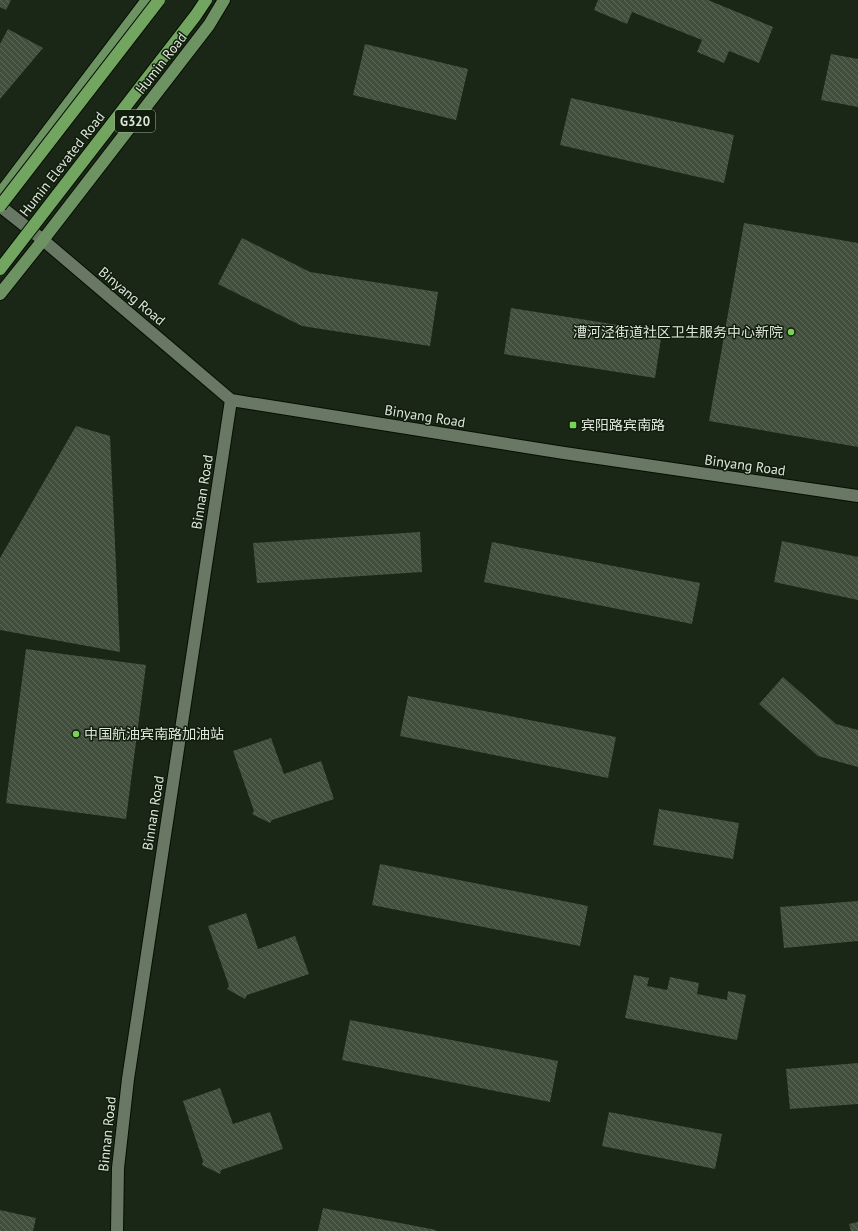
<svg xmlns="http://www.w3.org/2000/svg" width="858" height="1231" font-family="'PT Sans','Noto Sans SC',sans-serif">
  <defs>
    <pattern id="building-back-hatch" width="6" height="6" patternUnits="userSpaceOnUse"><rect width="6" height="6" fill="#414f3c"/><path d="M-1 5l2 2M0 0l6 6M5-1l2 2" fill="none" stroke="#5c6858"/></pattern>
  </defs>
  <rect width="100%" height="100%" fill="#1a2616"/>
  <path fill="url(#building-back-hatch)" d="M 0,0 L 11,0 L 6,10 L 0,7 Z
    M 598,0 L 708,0 L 773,27 L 759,63 L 729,51 L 724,63 L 697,52 L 702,40 L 632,12 L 627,24 L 594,10 Z
    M 8,29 L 43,48 L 0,99 L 0,44 Z
    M 365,44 L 468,69 L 456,120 L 353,95 Z
    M 831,54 L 858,59 L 858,107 L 821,100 Z
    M 571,98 L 734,135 L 724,183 L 560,145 Z
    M 744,223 L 858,243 L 858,447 L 709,421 Z
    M 242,238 L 310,272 L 438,292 L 430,346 L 302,326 L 218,284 Z
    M 511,308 L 662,332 L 655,378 L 504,354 Z
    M 76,426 L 110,436 L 120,652 L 0,630 L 0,558 Z
    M 420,532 L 422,572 L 257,583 L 253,543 Z
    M 782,541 L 858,557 L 858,600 L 774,582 Z
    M 492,542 L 700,583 L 692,624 L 484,582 Z
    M 26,649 L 146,665 L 126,819 L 6,803 Z
    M 783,677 L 836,724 L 858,730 L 858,767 L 818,756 L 759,704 Z
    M 408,696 L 616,737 L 608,778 L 400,736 Z
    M 271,738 L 284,774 L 321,761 L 334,799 L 272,820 L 270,823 L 252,814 L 254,811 L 233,751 Z
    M 659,809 L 739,823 L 733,859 L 653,845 Z
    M 380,864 L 588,906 L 580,946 L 372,905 Z
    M 858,901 L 858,941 L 784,948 L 780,907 Z
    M 246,913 L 258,949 L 295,936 L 309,974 L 247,995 L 245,999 L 227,989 L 229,986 L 208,926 Z
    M 634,975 L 649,978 L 647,986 L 667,990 L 670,977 L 699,983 L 697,994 L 727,1000 L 728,991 L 746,995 L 737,1040 L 625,1018 Z
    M 350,1020 L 558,1061 L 550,1102 L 342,1060 Z
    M 858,1063 L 858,1104 L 790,1109 L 786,1069 Z
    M 220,1088 L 233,1124 L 270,1112 L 283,1149 L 221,1170 L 220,1174 L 202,1165 L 203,1161 L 183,1101 Z
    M 609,1112 L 722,1134 L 715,1169 L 602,1146 Z
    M 323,1208 L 436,1230 L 436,1231 L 318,1231 Z
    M 0,1210 L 36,1218 L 33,1231 L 0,1231 Z
    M 858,1222 L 858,1231 L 851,1231 L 849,1224 Z"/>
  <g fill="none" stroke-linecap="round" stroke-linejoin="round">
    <g stroke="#050f02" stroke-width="14">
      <path id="minor" d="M 0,206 L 43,240 L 231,400 L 564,453 L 858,496
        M 117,1231 L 118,1168 L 128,1079 L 231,400"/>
    </g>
    <g stroke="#050f02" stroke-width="14">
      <path id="major" d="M 0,194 L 147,0
        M 0,294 L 43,240 L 209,25 L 224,0"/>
    </g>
    <use href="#minor" stroke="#697864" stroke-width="12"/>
    <use href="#major" stroke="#6e9362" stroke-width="12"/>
    <g stroke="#050f02" stroke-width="14" stroke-linecap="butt">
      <path id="highway-bridge" d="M 0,206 L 159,0
        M 0,269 L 196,15 L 206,0"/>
    </g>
    <use href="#highway-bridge" stroke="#72a560" stroke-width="12"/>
  </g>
  <g fill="#79d157" stroke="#111d0d" stroke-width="1.5">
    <circle cx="791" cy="332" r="4"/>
    <rect x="569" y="421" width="8" height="8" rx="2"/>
    <circle cx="76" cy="734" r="4"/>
  </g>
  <g text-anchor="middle" stroke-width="3" stroke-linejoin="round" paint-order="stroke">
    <rect fill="#111d0d" stroke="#a0aa9d" stroke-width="1" x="115" y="110" width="40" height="22" rx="3"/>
    <g font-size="13" font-weight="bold" fill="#dee6db">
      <text x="135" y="126">G320</text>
    </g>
    <g font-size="14" fill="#dee6db" stroke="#111d0d">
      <text transform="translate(161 63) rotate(-52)" y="5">Humin Road</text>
      <text transform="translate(62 164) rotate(-52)" y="5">Humin Elevated Road</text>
      <text transform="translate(132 296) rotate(40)" y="5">Binyang Road</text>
      <text transform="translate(425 416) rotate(9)" y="5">Binyang Road</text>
      <text transform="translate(745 465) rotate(8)" y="5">Binyang Road</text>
      <text transform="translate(202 492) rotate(-81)" y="5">Binnan Road</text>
      <text transform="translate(153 813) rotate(-81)" y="5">Binnan Road</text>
      <text transform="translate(107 1134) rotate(-84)" y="5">Binnan Road</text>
    </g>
    <g font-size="14" fill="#dee6db" stroke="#111d0d" text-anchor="start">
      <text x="783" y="337" text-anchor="end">漕河泾街道社区卫生服务中心新院</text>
      <text x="581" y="430">宾阳路宾南路</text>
      <text x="84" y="739">中国航油宾南路加油站</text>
    </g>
  </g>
</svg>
